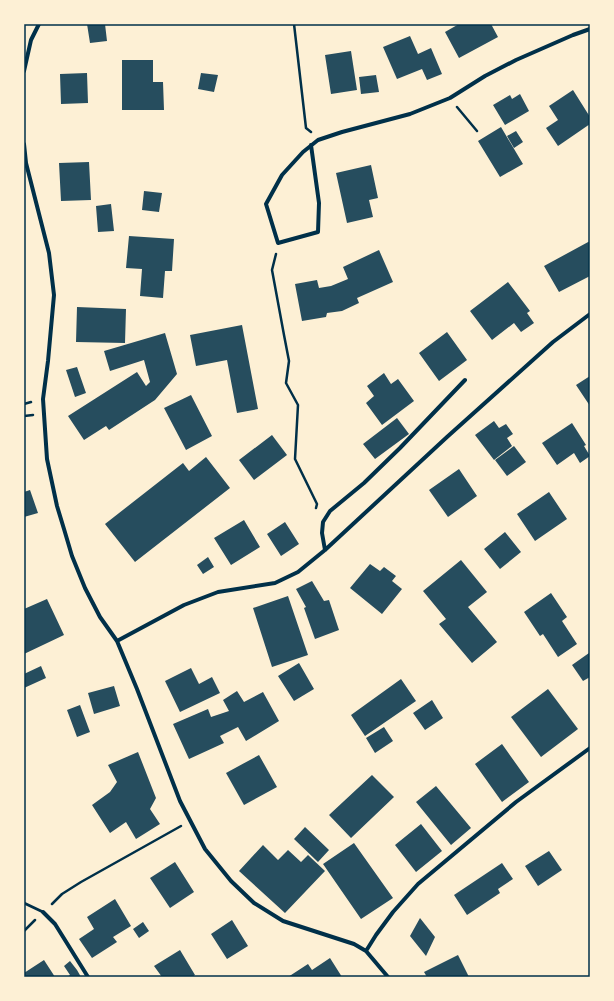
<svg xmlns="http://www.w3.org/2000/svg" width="614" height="1001" font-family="'Archivo Narrow',sans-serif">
  <rect width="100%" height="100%" fill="#fdf0d5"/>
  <path fill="#264d5e" d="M 87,24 L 105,24 L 107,41 L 90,43 Z
    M 459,24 L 491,24 L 498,37 L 459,58 L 445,32 Z
    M 410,36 L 418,54 L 431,48 L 442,74 L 427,80 L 422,69 L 397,79 L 383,47 Z
    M 351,51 L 357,90 L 331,94 L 325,55 Z
    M 122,60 L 153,60 L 153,82 L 163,82 L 164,110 L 122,110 Z
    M 87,73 L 88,103 L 61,104 L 60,74 Z
    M 201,73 L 218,75 L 214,92 L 198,89 Z
    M 376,75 L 379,92 L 361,94 L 359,77 Z
    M 573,90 L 590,117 L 590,124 L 558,146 L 546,128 L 558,120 L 549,106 Z
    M 520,94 L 529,111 L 505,125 L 493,105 L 510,95 L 512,99 Z
    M 501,127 L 523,164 L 500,177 L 478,141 Z
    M 516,131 L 523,142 L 514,148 L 507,136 Z
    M 89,162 L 91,200 L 61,201 L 59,163 Z
    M 371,165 L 378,198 L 369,200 L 373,217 L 347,223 L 336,173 Z
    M 144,191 L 162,193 L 159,212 L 142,210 Z
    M 111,204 L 114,231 L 98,232 L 96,206 Z
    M 129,236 L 174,239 L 172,271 L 165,271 L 163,298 L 140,296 L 142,269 L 126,268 Z
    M 590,241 L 590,276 L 559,292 L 544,266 Z
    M 379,250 L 393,282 L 357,298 L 359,303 L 342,311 L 327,313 L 326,317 L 302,321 L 295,284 L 317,280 L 319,288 L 331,286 L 348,279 L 343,267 Z
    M 508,282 L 530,311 L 527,313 L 534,323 L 521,332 L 514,323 L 492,340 L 470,311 Z
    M 77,307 L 126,309 L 125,343 L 76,342 Z
    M 242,325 L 258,409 L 237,413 L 227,360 L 196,366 L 190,335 Z
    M 447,332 L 467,360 L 439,381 L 419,353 Z
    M 165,333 L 177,374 L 155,400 L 109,430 L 106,426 L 84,440 L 68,416 L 137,372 L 146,386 L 150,382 L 144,360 L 110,371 L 104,351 Z
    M 77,367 L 86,393 L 75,397 L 66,370 Z
    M 384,373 L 391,384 L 398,379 L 414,401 L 382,425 L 366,403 L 374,396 L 367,386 Z
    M 590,376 L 590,406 L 576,385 Z
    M 191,395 L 212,436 L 186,450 L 164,408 Z
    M 397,418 L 409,434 L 375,459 L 363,444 Z
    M 494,421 L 499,428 L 506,424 L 513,434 L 507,438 L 512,446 L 494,460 L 475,435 Z
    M 572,423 L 586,445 L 584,446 L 590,456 L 580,463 L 574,453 L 557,465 L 542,443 Z
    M 272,435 L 287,455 L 254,480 L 239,460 Z
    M 514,446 L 526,462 L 507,476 L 495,460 Z
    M 206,457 L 230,488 L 135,562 L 105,524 L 183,463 L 189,471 Z
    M 459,469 L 477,496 L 448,517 L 429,490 Z
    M 30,490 L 38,513 L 24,517 L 24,492 Z
    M 549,492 L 567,519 L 535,541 L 517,514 Z
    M 244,520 L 260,547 L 231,565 L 214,538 Z
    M 285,522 L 299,544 L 281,556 L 267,534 Z
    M 505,532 L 521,552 L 500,569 L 484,549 Z
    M 208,557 L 214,567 L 203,574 L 197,565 Z
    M 461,560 L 487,592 L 468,607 L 497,642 L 472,663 L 439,624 L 446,619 L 423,591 Z
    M 370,564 L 380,571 L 384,567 L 396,576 L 392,581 L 402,589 L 382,614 L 350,588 Z
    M 312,581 L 324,601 L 329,600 L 339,630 L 315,639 L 304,608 L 306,607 L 296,589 Z
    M 551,593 L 567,617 L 562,621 L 577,644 L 558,657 L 543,634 L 540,636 L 524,612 Z
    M 288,596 L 308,655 L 272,667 L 253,608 Z
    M 47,599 L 64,635 L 24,654 L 24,609 Z
    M 589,653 L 590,677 L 583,681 L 572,665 Z
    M 299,663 L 314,689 L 294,701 L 278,676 Z
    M 41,666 L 46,678 L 24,688 L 24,674 Z
    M 191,668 L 199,684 L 212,677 L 220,693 L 180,712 L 165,681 Z
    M 401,679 L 416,701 L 365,736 L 351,715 Z
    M 114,686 L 120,706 L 94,714 L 88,693 Z
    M 548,689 L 578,729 L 541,757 L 511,717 Z
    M 237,691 L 244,702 L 263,692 L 279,721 L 246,741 L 238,727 L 220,736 L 224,743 L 189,759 L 173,724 L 208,709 L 211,717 L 229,711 L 223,700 Z
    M 432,700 L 443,718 L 425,730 L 413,713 Z
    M 80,705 L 90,732 L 77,737 L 67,710 Z
    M 384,727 L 393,741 L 375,753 L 366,738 Z
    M 502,744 L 529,782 L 502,802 L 475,764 Z
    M 138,752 L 156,798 L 150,809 L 160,824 L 136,839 L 126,822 L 110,833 L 92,805 L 110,792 L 117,782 L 108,765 Z
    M 259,755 L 277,787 L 244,805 L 226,773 Z
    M 372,775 L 394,797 L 351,838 L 329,815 Z
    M 436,786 L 471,828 L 451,845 L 416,802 Z
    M 421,824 L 442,851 L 416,872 L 395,845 Z
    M 305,827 L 329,850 L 318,862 L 294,839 Z
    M 354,843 L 393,898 L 361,919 L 323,864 Z
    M 263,845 L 278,860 L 288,850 L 301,862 L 308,855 L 325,871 L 285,913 L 239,871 Z
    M 549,851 L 562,870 L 538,886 L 525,866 Z
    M 175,862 L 194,892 L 170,908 L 150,878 Z
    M 502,863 L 513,879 L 498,889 L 500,893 L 467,915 L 454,895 Z
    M 115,899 L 131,926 L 113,937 L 117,942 L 92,958 L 79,939 L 94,929 L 87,917 Z
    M 420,918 L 435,937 L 426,956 L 410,936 Z
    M 232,920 L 248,946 L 227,959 L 211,934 Z
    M 143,922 L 149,931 L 139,938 L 133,929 Z
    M 180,950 L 195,975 L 192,977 L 162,977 L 154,966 Z
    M 458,955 L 469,977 L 427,977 L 424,972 Z
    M 330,958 L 342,977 L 288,977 L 308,964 L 312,970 Z
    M 44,960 L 55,977 L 24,977 L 24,973 Z
    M 70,961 L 77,970 L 81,977 L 67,977 L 70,975 L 64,966 Z"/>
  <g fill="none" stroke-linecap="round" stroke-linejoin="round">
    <path stroke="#003049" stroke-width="2.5" d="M 294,24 L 306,128 L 311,132
      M 457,107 L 477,131
      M 276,254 L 272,270 L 284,335 L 289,361 L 286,383 L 298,405 L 295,459 L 317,504 L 316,508
      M 24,404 L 31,402
      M 24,416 L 33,415
      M 52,904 L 62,894 L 81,882 L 181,826
      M 24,931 L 35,920"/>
    <path stroke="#003049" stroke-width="3" d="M 24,903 L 43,912"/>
    <path stroke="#003049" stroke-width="4" d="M 24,71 L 31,40 L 39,24
      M 24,144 L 26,163 L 49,253 L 54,295 L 48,361 L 43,399 L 47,459 L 57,506 L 64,529 L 72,556 L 85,588 L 100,617 L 117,641 L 137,689 L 180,801 L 205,849 L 231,881 L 254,903 L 283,921 L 354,944 L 366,951 L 388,977
      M 311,145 L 319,203 L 318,232 L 278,243 L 266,204 L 282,175 L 303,152 L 318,140 L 342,132 L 410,114 L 450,98 L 485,76 L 516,60 L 573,35 L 590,29
      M 325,550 L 322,533 L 323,522 L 330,511 L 364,483 L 400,448 L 465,380
      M 117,641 L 184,605 L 218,592 L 275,583 L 298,572 L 325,550 L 447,437 L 553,342 L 590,314
      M 43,912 L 55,924 L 88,977
      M 366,951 L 376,935 L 393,912 L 418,884 L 516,802 L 590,748"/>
  </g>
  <rect width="614" height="1001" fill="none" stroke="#fdf0d5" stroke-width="50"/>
  <rect x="25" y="25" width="564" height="951" fill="none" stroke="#003049" stroke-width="1.5"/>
</svg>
